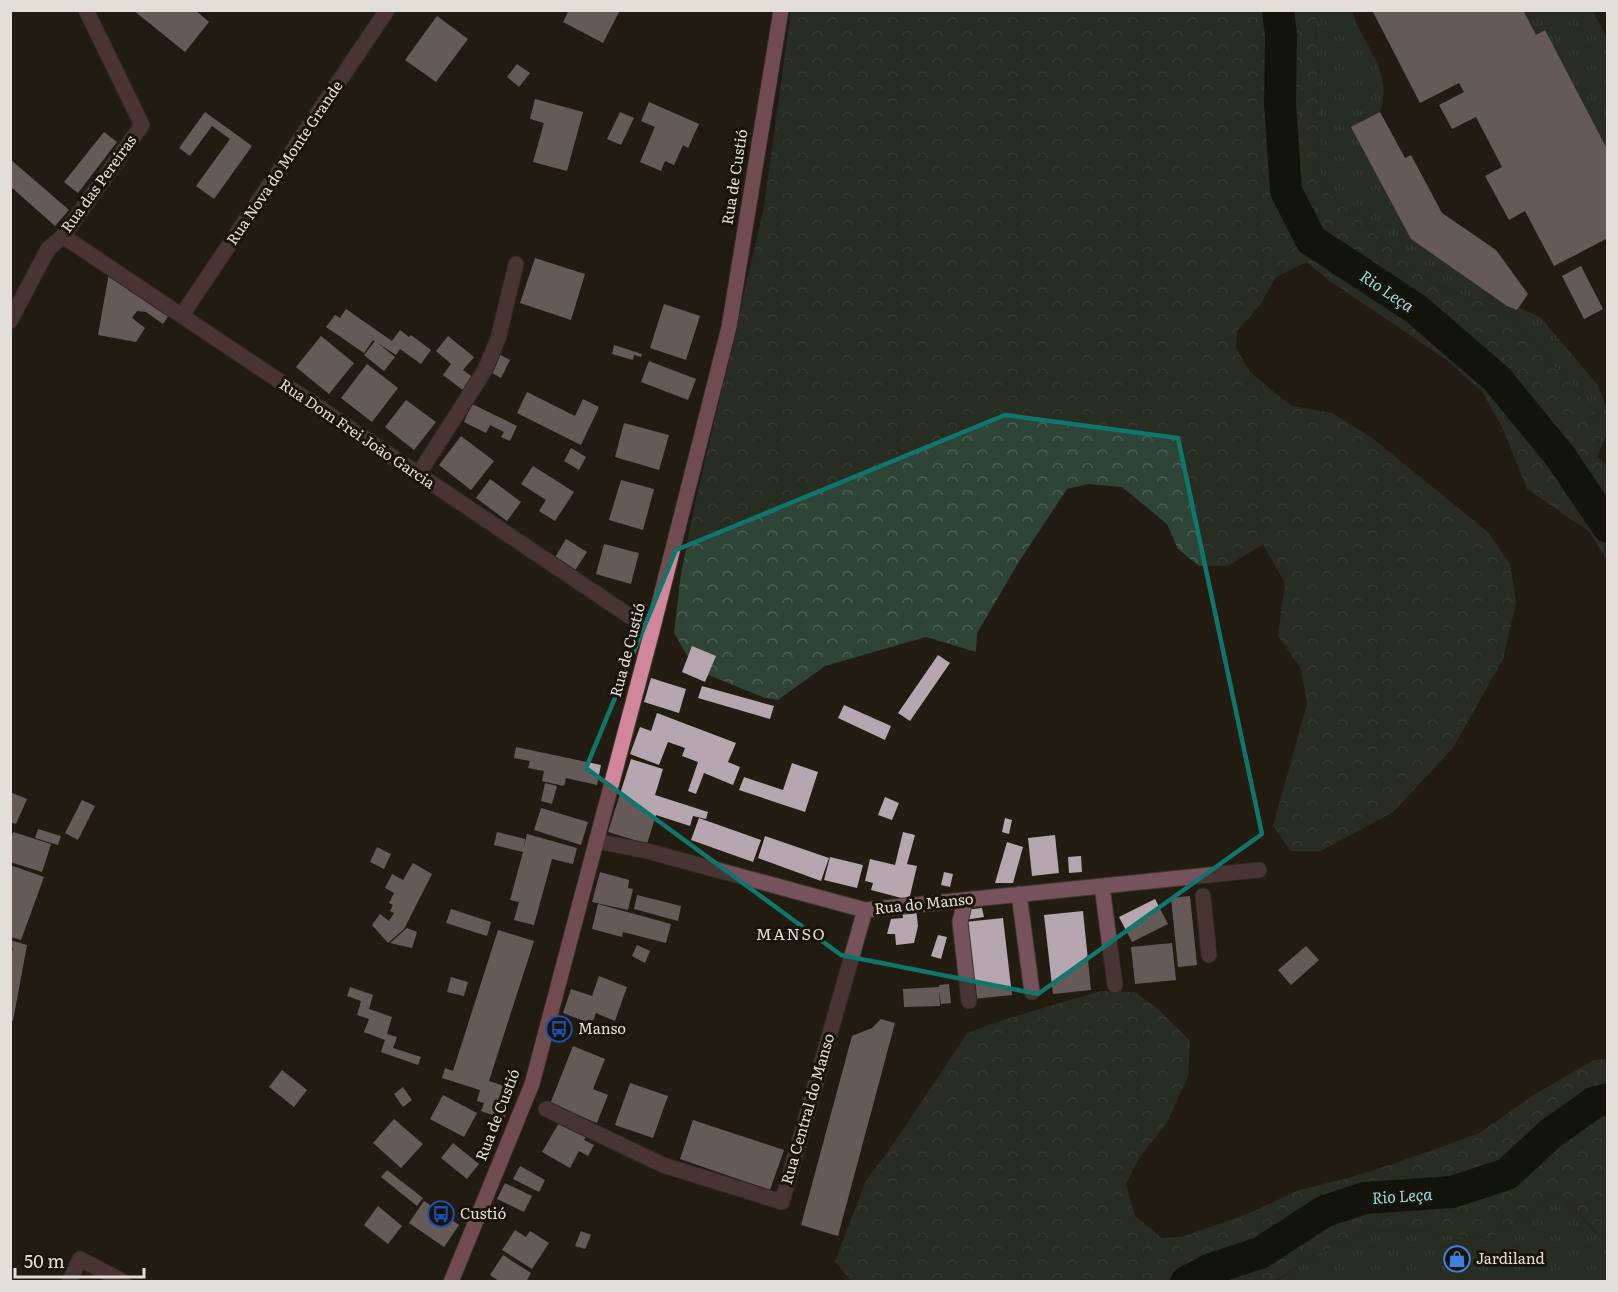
<svg xmlns="http://www.w3.org/2000/svg" width="1618" height="1292" font-family="Literata,serif">
  <defs>
    <pattern id="grass-tufts" width="24" height="20" patternUnits="userSpaceOnUse" patternTransform="scale(1.5)"><rect width="24" height="20" fill="#2e4437"/><path d="M3 7l-1-3M5 7V3M7 7l1-3M15 17l-1-3M17 17v-4M19 17l1-3" fill="none" stroke="#4c5f53"/></pattern>
    <pattern id="forest-crowns" width="20" height="18" patternUnits="userSpaceOnUse" patternTransform="scale(1.5)"><rect width="20" height="18" fill="#2e4437"/><path d="M2 6a3 3 0 1 1 6 0M12 15a3 3 0 1 1 6 0" fill="none" stroke="#4c5f53"/></pattern>
  </defs>
  <rect width="100%" height="100%" fill="#231c11"/>
  <path fill="url(#grass-tufts)" d="M 1316,11 L 1352,11 C 1363,48 1394,70 1380,112 L 1352,128 L 1411,239 L 1507,306 L 1517,310 L 1519,308 L 1540,317 L 1597,384 L 1607,409 L 1607,427 L 1506,310 L 1441,288 L 1421,275 L 1326,191 L 1319,167 Z
    M 1523,11 L 1593,11 L 1607,38 L 1607,151 L 1544,30 L 1536,35 Z
    M 1559,1192 L 1596,1233 L 1607,1238 L 1607,1281 L 1275,1282 L 1314,1256 L 1367,1230 L 1431,1232 L 1490,1240 Z"/>
  <path fill="url(#forest-crowns)" d="M 791,11 L 1316,11 L 1319,167 L 1326,191 L 1421,275 L 1441,288 L 1506,310 L 1607,427 L 1607,434 L 1597,456 L 1607,465 L 1607,561 L 1590,532 L 1527,489 L 1503,429 L 1483,393 L 1448,361 L 1327,279 L 1307,262 L 1276,277 L 1260,305 L 1237,331 L 1236,348 L 1250,372 L 1291,406 L 1332,413 L 1371,437 L 1489,533 L 1510,564 L 1516,603 L 1503,659 L 1453,748 L 1393,812 L 1321,851 L 1291,851 L 1273,826 L 1307,704 L 1301,669 L 1278,636 L 1285,583 L 1263,544 L 1228,566 L 1199,566 L 1178,549 L 1167,524 L 1122,487 L 1088,484 L 1067,489 L 1020,560 L 977,633 L 976,652 L 926,637 L 825,666 L 778,700 L 765,698 L 696,670 L 674,633 L 681,574 L 696,499 L 764,207 Z
    M 1101,991 L 1135,992 L 1159,1010 L 1190,1041 L 1188,1077 L 1166,1124 L 1139,1158 L 1126,1184 L 1135,1216 L 1162,1238 L 1182,1237 L 1247,1214 L 1299,1190 L 1349,1178 L 1396,1163 L 1480,1133 L 1532,1096 L 1594,1060 L 1607,1059 L 1607,1238 L 1597,1233 L 1559,1192 L 1490,1240 L 1431,1232 L 1367,1230 L 1314,1256 L 1275,1281 L 852,1282 L 835,1261 L 866,1181 L 901,1133 L 967,1033 L 1006,1019 Z"/>
  <g fill="none" stroke-linecap="round" stroke-linejoin="round">
    <path stroke="#00090d" stroke-width="32" d="M 1278,10 L 1281,35 L 1280,104 L 1286,191 L 1311,240 L 1416,309 L 1497,379 L 1560,456 L 1608,527
      M 1186,1282 L 1211,1269 L 1260,1253 L 1325,1211 L 1365,1198 L 1452,1192 L 1507,1174 L 1550,1134 L 1595,1102 L 1608,1099"/>
  </g>
  <path fill="#b5a6b0" d="M 133,10 L 195,10 L 209,22 L 185,52 Z
    M 569,10 L 617,10 L 619,12 L 603,43 L 563,22 Z
    M 1372,10 L 1523,10 L 1536,35 L 1545,30 L 1608,151 L 1608,238 L 1554,266 L 1525,211 L 1509,220 L 1485,176 L 1502,167 L 1476,117 L 1452,129 L 1439,105 L 1464,92 L 1459,83 L 1420,103 Z
    M 437,16 L 468,39 L 436,82 L 405,60 Z
    M 517,64 L 530,73 L 519,87 L 507,77 Z
    M 535,99 L 583,112 L 567,171 L 533,162 L 544,123 L 530,119 Z
    M 649,102 L 699,124 L 688,148 L 683,145 L 674,165 L 665,161 L 661,171 L 640,162 L 655,127 L 641,121 Z
    M 205,112 L 252,146 L 214,199 L 196,186 L 230,139 L 212,126 L 190,156 L 179,148 Z
    M 620,112 L 634,118 L 621,145 L 607,139 Z
    M 1380,112 L 1405,158 L 1411,155 L 1442,213 L 1496,250 L 1528,294 L 1517,310 L 1507,306 L 1411,239 L 1351,127 Z
    M 104,132 L 117,142 L 78,193 L 64,182 Z
    M 10,159 L 69,210 L 55,226 L 10,186 Z
    M 535,258 L 585,274 L 571,320 L 520,303 Z
    M 1581,266 L 1603,309 L 1584,319 L 1562,276 Z
    M 109,273 L 169,315 L 163,324 L 146,312 L 137,311 L 132,318 L 145,328 L 136,342 L 98,335 Z
    M 664,304 L 700,316 L 686,360 L 650,348 Z
    M 346,309 L 392,341 L 400,330 L 409,337 L 411,335 L 431,350 L 421,364 L 400,349 L 396,355 L 373,340 L 364,353 L 326,327 L 335,315 L 340,318 Z
    M 321,336 L 354,363 L 329,394 L 296,367 Z
    M 448,336 L 474,357 L 463,370 L 474,378 L 464,391 L 443,375 L 451,364 L 436,351 Z
    M 375,341 L 395,357 L 384,371 L 364,355 Z
    M 614,345 L 642,354 L 641,357 L 634,355 L 633,360 L 612,354 Z
    M 497,353 L 510,360 L 501,378 L 488,371 Z
    M 649,361 L 696,379 L 688,400 L 641,382 Z
    M 367,364 L 398,388 L 372,422 L 341,398 Z
    M 527,392 L 575,416 L 583,399 L 599,407 L 581,445 L 517,413 Z
    M 406,400 L 436,422 L 414,450 L 385,427 Z
    M 472,404 L 517,426 L 510,441 L 501,437 L 504,432 L 490,425 L 486,433 L 464,422 Z
    M 624,423 L 669,435 L 659,470 L 615,457 Z
    M 461,436 L 494,461 L 471,490 L 439,465 Z
    M 571,448 L 586,457 L 579,470 L 564,461 Z
    M 533,466 L 574,492 L 555,521 L 539,511 L 546,500 L 521,484 Z
    M 490,479 L 521,502 L 507,521 L 476,498 Z
    M 621,480 L 654,489 L 643,530 L 609,520 Z
    M 566,539 L 587,552 L 574,572 L 554,559 Z
    M 604,544 L 639,553 L 631,584 L 596,574 Z
    M 692,646 L 716,656 L 705,682 L 682,672 Z
    M 938,655 L 950,663 L 910,721 L 898,713 Z
    M 651,678 L 686,689 L 679,713 L 644,702 Z
    M 702,686 L 774,706 L 770,719 L 698,698 Z
    M 844,705 L 891,726 L 885,740 L 838,718 Z
    M 657,713 L 736,743 L 728,762 L 740,767 L 733,785 L 704,773 L 696,794 L 688,791 L 698,762 L 682,756 L 685,748 L 668,742 L 659,765 L 630,754 L 640,727 L 651,731 Z
    M 516,747 L 601,765 L 597,785 L 566,778 L 564,786 L 542,781 L 544,771 L 528,768 L 530,761 L 514,758 Z
    M 631,759 L 663,769 L 655,795 L 708,812 L 706,819 L 693,816 L 690,826 L 656,815 L 647,844 L 608,832 Z
    M 792,763 L 818,772 L 805,812 L 739,790 L 744,777 L 783,790 Z
    M 545,783 L 557,786 L 552,804 L 541,801 Z
    M 10,792 L 27,799 L 16,824 L 10,822 Z
    M 885,797 L 899,803 L 892,820 L 878,815 Z
    M 82,800 L 95,806 L 78,840 L 65,833 Z
    M 541,808 L 588,822 L 581,845 L 534,830 Z
    M 699,818 L 761,840 L 753,862 L 691,840 Z
    M 1005,818 L 1012,820 L 1009,834 L 1002,832 Z
    M 38,829 L 61,836 L 58,845 L 35,838 Z
    M 13,832 L 51,844 L 42,872 L 10,862 L 10,841 Z
    M 497,832 L 525,839 L 524,847 L 527,834 L 577,848 L 573,864 L 552,859 L 534,925 L 514,920 L 519,902 L 510,900 L 523,852 L 494,845 Z
    M 903,832 L 915,835 L 907,864 L 917,866 L 909,900 L 871,890 L 873,883 L 865,881 L 870,859 L 895,865 Z
    M 1055,835 L 1059,873 L 1032,876 L 1028,838 Z
    M 765,836 L 829,858 L 821,881 L 758,858 Z
    M 1007,842 L 1023,847 L 1013,883 L 995,883 Z
    M 377,847 L 391,854 L 384,869 L 370,862 Z
    M 1081,856 L 1082,872 L 1069,873 L 1068,857 Z
    M 830,857 L 863,865 L 857,888 L 824,880 Z
    M 413,863 L 432,874 L 404,929 L 388,943 L 372,925 L 380,914 L 389,921 L 394,913 L 390,911 L 393,905 L 389,903 L 394,893 L 385,888 L 392,874 L 403,880 Z
    M 10,865 L 44,877 L 21,940 L 10,937 Z
    M 600,872 L 629,880 L 628,888 L 633,889 L 628,910 L 592,902 Z
    M 944,872 L 953,874 L 950,887 L 941,885 Z
    M 637,895 L 681,906 L 678,921 L 634,909 Z
    M 1190,896 L 1197,965 L 1178,967 L 1171,898 Z
    M 1155,899 L 1168,924 L 1132,942 L 1119,917 Z
    M 598,904 L 671,924 L 666,943 L 623,932 L 622,937 L 592,929 Z
    M 916,908 L 918,926 L 914,943 L 896,945 L 895,934 L 887,934 L 891,919 L 903,918 L 902,910 Z
    M 982,908 L 984,917 L 965,920 L 964,910 Z
    M 451,909 L 491,922 L 487,936 L 446,923 Z
    M 1083,911 L 1091,990 L 1053,994 L 1044,915 Z
    M 1003,918 L 1012,995 L 973,999 L 965,922 Z
    M 407,928 L 417,932 L 412,948 L 390,943 Z
    M 498,930 L 534,941 L 489,1081 L 514,1089 L 504,1119 L 481,1111 L 484,1103 L 477,1101 L 480,1090 L 442,1078 L 445,1068 L 453,1071 Z
    M 938,935 L 947,937 L 941,959 L 931,956 Z
    M 10,940 L 27,945 L 13,1021 L 10,1020 L 10,960 L 13,948 L 10,947 Z
    M 1172,943 L 1176,980 L 1135,984 L 1131,947 Z
    M 637,945 L 650,951 L 645,963 L 632,956 Z
    M 1306,946 L 1319,960 L 1291,985 L 1278,970 Z
    M 599,976 L 627,987 L 615,1021 L 596,1013 L 592,1024 L 563,1013 L 571,989 L 592,996 Z
    M 451,977 L 468,982 L 464,996 L 447,992 Z
    M 949,984 L 951,1003 L 941,1004 L 939,991 L 940,1006 L 904,1007 L 903,989 L 939,987 L 939,985 Z
    M 350,987 L 373,995 L 369,1009 L 392,1017 L 387,1034 L 397,1037 L 393,1048 L 421,1057 L 418,1065 L 381,1052 L 385,1040 L 364,1032 L 369,1019 L 357,1015 L 361,1001 L 347,996 Z
    M 881,1019 L 895,1023 L 838,1236 L 801,1225 L 852,1036 L 872,1028 Z
    M 573,1046 L 605,1059 L 593,1089 L 608,1095 L 597,1123 L 550,1104 Z
    M 282,1070 L 307,1090 L 294,1107 L 269,1087 Z
    M 630,1083 L 668,1096 L 653,1138 L 615,1125 Z
    M 403,1087 L 412,1100 L 403,1107 L 394,1094 Z
    M 443,1095 L 477,1113 L 464,1137 L 430,1119 Z
    M 394,1119 L 423,1144 L 401,1168 L 373,1143 Z
    M 693,1120 L 784,1150 L 770,1190 L 680,1159 Z
    M 560,1121 L 586,1136 L 584,1140 L 594,1145 L 588,1156 L 579,1151 L 570,1168 L 542,1152 Z
    M 453,1143 L 479,1164 L 467,1179 L 441,1158 Z
    M 520,1166 L 545,1180 L 539,1192 L 513,1179 Z
    M 387,1170 L 423,1198 L 417,1206 L 381,1177 Z
    M 505,1183 L 532,1196 L 524,1212 L 497,1199 Z
    M 424,1201 L 459,1225 L 444,1247 L 409,1223 Z
    M 378,1206 L 402,1226 L 388,1244 L 364,1225 Z
    M 515,1230 L 526,1237 L 530,1231 L 549,1243 L 532,1269 L 502,1250 Z
    M 581,1231 L 591,1235 L 585,1249 L 575,1246 Z
    M 503,1255 L 531,1273 L 526,1282 L 500,1282 L 490,1275 Z"/>
  <g fill="none" stroke-linecap="round" stroke-linejoin="round">
    <g stroke="#3e372d" stroke-width="17">
      <path id="minor" d="M 63,236 L 652,631
        M 182,315 L 387,10
        M 10,321 L 48,249 L 63,236 L 142,125 L 86,10
        M 418,475 L 485,370 L 498,339 L 516,264
        M 596,841 L 647,851 L 865,910 L 1259,870
        M 1102,886 L 1115,985
        M 1019,894 L 1032,992
        M 1203,896 L 1209,955
        M 965,900 L 960,922 L 969,1001
        M 546,1109 L 663,1165 L 782,1202 L 865,910
        M 69,1282 L 80,1259 L 124,1282"/>
    </g>
    <g stroke="#3e372d" stroke-width="17">
      <path id="major" d="M 451,1282 L 532,1084 L 652,631 L 729,327 L 781,10"/>
    </g>
    <use href="#minor" stroke="#76525c" stroke-width="15"/>
    <use href="#major" stroke="#d0879c" stroke-width="15"/>
  </g>
  <path d="M0 0H1618V1292H0ZM 1005,415 L 1178,438 L 1262,834 L 1038,994 L 841,955 L 586,768 L 676,550 Z" fill="#231c11" fill-opacity=".55" fill-rule="evenodd"/>
  <path fill="none" stroke="#0f766e" stroke-width="4.5" stroke-linejoin="round" d="M 1005,415 L 1178,438 L 1262,834 L 1038,994 L 841,955 L 586,768 L 676,550 Z"/>
  <defs>
    <g id="bus-ring" transform="scale(1.35)"><circle r="9.5" fill="#191308" stroke="#1a4fb4" stroke-width="1.5"/><path d="M-5-6H5V4H4V6H2V4H-2V6H-4V4H-5ZM-3.5-4V0h7V-4ZM-3.5 1.2v1.5H-2V1.2ZM2 1.2v1.5H3.5V1.2Z" fill="#1a4fb4"/></g>
    <g id="shop-ring" transform="scale(1.35)"><circle r="9.5" fill="#191308" stroke="#3f7fe0" stroke-width="1.5"/><path d="M-5-2.5h2.3a2.7 3.5 0 0 1 5.4 0H5L5.5 6h-11ZM-1.5-2.5h3a1.5 2.3 0 0 0-3 0Z" fill="#3f7fe0"/></g>
  </defs>
  <g fill-rule="evenodd">
    <use href="#bus-ring" x="559" y="1029"/>
    <use href="#bus-ring" x="441" y="1214"/>
    <use href="#shop-ring" x="1457" y="1259"/>
  </g>
  <g text-anchor="middle" stroke-width="6" stroke-linejoin="round" paint-order="stroke">
    <g font-size="15" fill="#e3ded6" stroke="#191308">
      <text transform="translate(285 163) rotate(-56)" y="5">Rua Nova do Monte Grande</text>
      <text transform="translate(735 177) rotate(-81)" y="5">Rua de Custió</text>
      <text transform="translate(99 184) rotate(-54)" y="5">Rua das Pereiras</text>
      <text transform="translate(357 434) rotate(34)" y="5">Rua Dom Frei João Garcia</text>
      <text transform="translate(628 650) rotate(-75)" y="5">Rua de Custió</text>
      <text transform="translate(924 904) rotate(-6)" y="5">Rua do Manso</text>
      <text transform="translate(808 1109) rotate(-74)" y="5">Rua Central do Manso</text>
      <text transform="translate(498 1115) rotate(-69)" y="5">Rua de Custió</text>
    </g>
    <g font-size="15" fill="#e3ded6" stroke="#191308" text-anchor="start">
      <text x="578" y="1034">Manso</text>
      <text x="460" y="1219">Custió</text>
      <text x="1476" y="1264">Jardiland</text>
    </g>
    <g font-size="16" font-style="italic" fill="#92deef" stroke="#191308">
      <text transform="translate(1387 291) rotate(34)" y="6">Rio Leça</text>
      <text transform="translate(1402 1196) rotate(-4)" y="6">Rio Leça</text>
    </g>
    <g font-size="16" letter-spacing="1.5" fill="#e3ded6" stroke="#191308">
      <text x="791" y="940">MANSO</text>
    </g>
  </g>
  <rect width="1618" height="1292" fill="none" stroke="#e3ded6" stroke-width="24"/>
  <path d="M15 1268v9h129v-9" fill="none" stroke="#e3ded6" stroke-width="3"/>
  <text x="24" y="1268" font-size="18" fill="#e3ded6" stroke="#191308" stroke-width="4.5" paint-order="stroke">50 m</text>
</svg>
